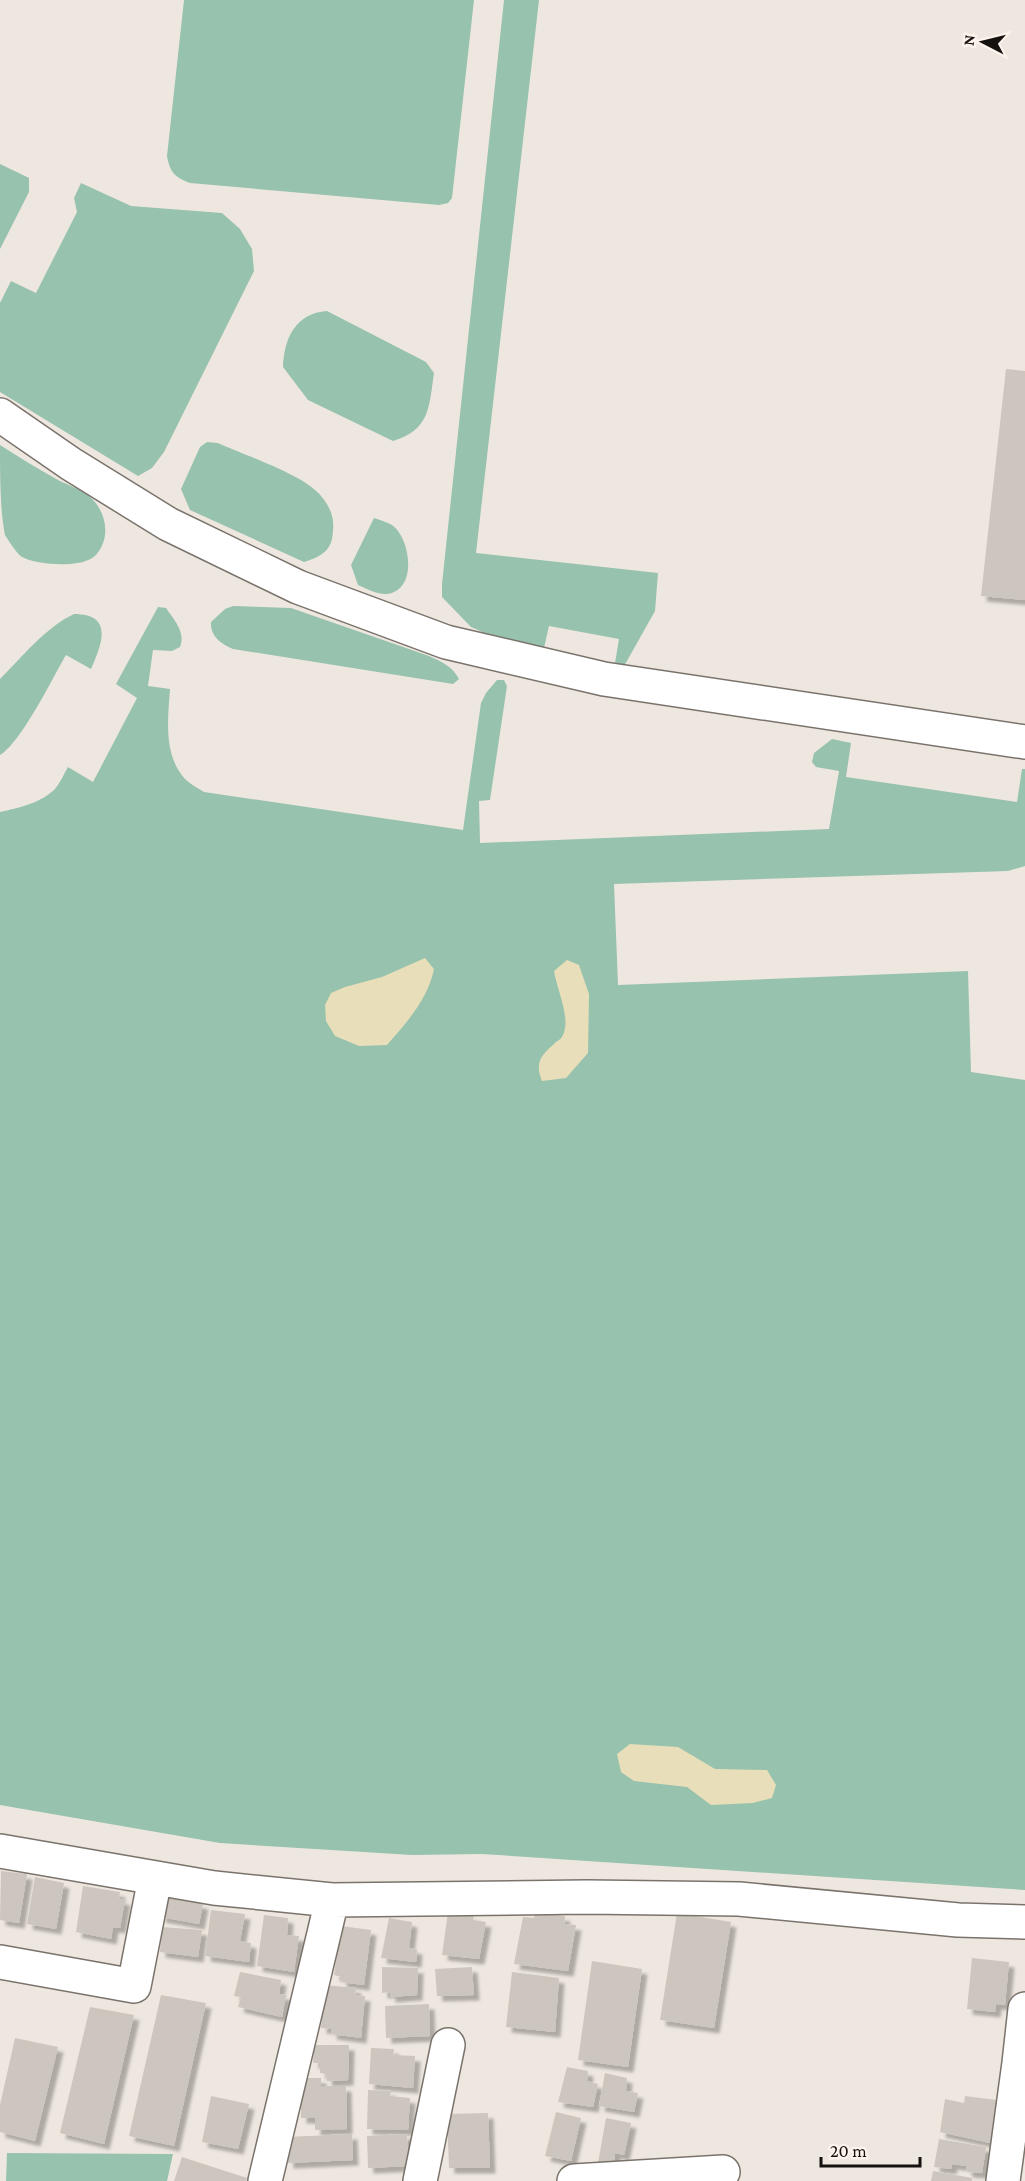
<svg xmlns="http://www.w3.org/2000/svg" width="1025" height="2181" font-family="'Crimson Pro',serif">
  <defs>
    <filter id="shadow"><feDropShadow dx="5.5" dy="5.5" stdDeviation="1.5" flood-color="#0004"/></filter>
  </defs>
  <rect width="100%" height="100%" fill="#eee7df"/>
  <path fill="#97c2ad" d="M 184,0 L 474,0 L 452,198 L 448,203 L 439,205 L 190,183 C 175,177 170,173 167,156 Z
    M 504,0 L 539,0 L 476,553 L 658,573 L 655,611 L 623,668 L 615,663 L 619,639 L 549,626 L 544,648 L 487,634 L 471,627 L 442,597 L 442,584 Z
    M 0,164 L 29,178 L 29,192 L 0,249 Z
    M 81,183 L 131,206 L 222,213 L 240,229 L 252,249 L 254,271 L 164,452 L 152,468 L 138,476 L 0,392 L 0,303 L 11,281 L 36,293 L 77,212 L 74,198 Z
    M 327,311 L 426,362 L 434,373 C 429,407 430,430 393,441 L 308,400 L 283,367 C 284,338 296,313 327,311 Z
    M 207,442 L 218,443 C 242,454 297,473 315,490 C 327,500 335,515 333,531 C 332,551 322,556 304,562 L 190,510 L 181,489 L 200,447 Z
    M 0,445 C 19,457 38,469 58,480 C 68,485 82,490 90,497 C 107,512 111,538 96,555 C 83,569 37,565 22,557 C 16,553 9,541 5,535 C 0,512 0,470 0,445 Z
    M 374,518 C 380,520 387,522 392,525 C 409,537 417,582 394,592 C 382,598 368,589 358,585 L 351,565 Z
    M 233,606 L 291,608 L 429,656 C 442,662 452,666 459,679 L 453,684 L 233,649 C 221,644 210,636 211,622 L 225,609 Z
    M 158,607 L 166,608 C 174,620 186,632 180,647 L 172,651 L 153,650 L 148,686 L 170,689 C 168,718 163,755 185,779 C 190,784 198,788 204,792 L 463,830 L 481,703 L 486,693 L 497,680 L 504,680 L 507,686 L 490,800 L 479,801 L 480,843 L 829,829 L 839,771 L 816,767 L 812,762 L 814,753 L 832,739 L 851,743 L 846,777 L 1017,802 L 1022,769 L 1025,769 L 1025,866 L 1008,871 L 614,884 L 618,985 L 968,971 L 971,1072 L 1025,1080 L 1025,1890 L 482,1854 L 412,1855 L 220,1843 L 0,1805 L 0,812 C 18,808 41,803 55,789 C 60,783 64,774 68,767 L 93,782 L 137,698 L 116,684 Z
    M 74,614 C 114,614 102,644 91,669 L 66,655 C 52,679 21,743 0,755 L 0,679 C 22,657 46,627 74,614 Z
    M 7,2153 L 173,2154 L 167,2181 L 6,2181 Z"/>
  <path fill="#e8dfba" d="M 425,958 L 434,969 C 428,999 407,1022 387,1045 L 359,1046 L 335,1036 L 326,1021 L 325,1005 L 331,993 L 345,987 L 382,977 Z
    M 567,960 L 579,965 L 589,994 L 588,1053 L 566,1078 L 542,1081 C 534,1061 542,1055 556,1042 C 559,1040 562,1038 563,1035 C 571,1018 557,990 554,971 Z
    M 630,1744 L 678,1747 L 715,1769 L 767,1770 L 776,1785 L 772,1798 L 753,1803 L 711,1805 L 687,1787 L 634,1781 L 621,1772 L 617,1754 Z"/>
  <path fill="#cdc6be" filter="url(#shadow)" d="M 1006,369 L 1025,371 L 1025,600 L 981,596 Z
    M 1,1871 L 27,1874 L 19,1923 L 0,1920 Z
    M 35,1877 L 64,1883 L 56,1929 L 27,1924 Z
    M 83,1886 L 120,1892 L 119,1899 L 125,1900 L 120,1928 L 113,1927 L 111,1939 L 76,1932 Z
    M 169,1897 L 203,1904 L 199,1924 L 160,1917 L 162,1902 Z
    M 211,1910 L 245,1914 L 240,1941 L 251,1943 L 249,1962 L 205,1956 Z
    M 448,1912 L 474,1916 L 473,1920 L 486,1922 L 479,1959 L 442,1955 Z
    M 535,1913 L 565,1916 L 564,1924 L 576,1925 L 568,1971 L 514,1964 L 523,1917 L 534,1918 Z
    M 677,1913 L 731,1922 L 714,2028 L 660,2020 Z
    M 264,1915 L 288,1918 L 287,1935 L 299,1936 L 294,1972 L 257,1966 Z
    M 389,1918 L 412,1922 L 409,1948 L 417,1949 L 416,1962 L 381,1958 Z
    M 341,1926 L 371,1930 L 364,1985 L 341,1982 L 342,1977 L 334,1975 Z
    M 162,1927 L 202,1930 L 198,1957 L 160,1952 Z
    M 972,1958 L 1009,1962 L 1005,2005 L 996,2004 L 995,2012 L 967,2009 Z
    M 592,1961 L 642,1969 L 628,2067 L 578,2060 Z
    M 382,1967 L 418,1968 L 417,1995 L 390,1997 L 390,1992 L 382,1993 Z
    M 472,1967 L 474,1995 L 437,1996 L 435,1969 Z
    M 240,1972 L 281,1980 L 279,1994 L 286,1995 L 282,2017 L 238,2007 L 241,1997 L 234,1996 Z
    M 512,1972 L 559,1978 L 555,2032 L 506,2027 Z
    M 325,1985 L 356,1988 L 355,1995 L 365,1996 L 361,2038 L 331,2034 L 332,2029 L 321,2028 Z
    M 161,1995 L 206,2003 L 174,2146 L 129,2136 Z
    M 429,2004 L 430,2036 L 386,2038 L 385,2006 Z
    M 90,2007 L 134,2015 L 104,2144 L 60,2133 Z
    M 15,2038 L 58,2047 L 35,2141 L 0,2132 L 0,2105 Z
    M 314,2045 L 349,2045 L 348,2080 L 327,2081 L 326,2074 L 320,2073 L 320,2063 L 313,2063 Z
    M 371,2048 L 394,2049 L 393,2055 L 415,2056 L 413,2088 L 369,2084 Z
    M 567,2067 L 588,2071 L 587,2081 L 598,2084 L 593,2107 L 558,2102 Z
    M 605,2073 L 627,2078 L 626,2091 L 638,2093 L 634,2112 L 599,2106 Z
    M 301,2078 L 321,2078 L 321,2086 L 346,2086 L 347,2129 L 315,2130 L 315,2118 L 301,2118 Z
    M 368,2090 L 391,2091 L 390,2096 L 410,2098 L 408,2130 L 367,2129 Z
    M 211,2096 L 249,2104 L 238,2149 L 202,2142 Z
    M 965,2096 L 997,2100 L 990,2143 L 940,2132 L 945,2099 L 964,2103 Z
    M 556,2112 L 581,2118 L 571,2161 L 545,2156 Z
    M 488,2113 L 490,2168 L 449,2168 L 447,2114 Z
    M 606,2118 L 631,2123 L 624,2155 L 615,2153 L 614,2165 L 598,2163 Z
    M 352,2134 L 353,2160 L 288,2163 L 287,2137 Z
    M 407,2134 L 408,2166 L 368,2168 L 367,2136 Z
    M 939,2139 L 986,2147 L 982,2173 L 967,2172 L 966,2166 L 952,2164 L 951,2169 L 934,2167 Z
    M 182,2157 L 247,2178 L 246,2181 L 174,2181 Z
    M 933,2171 L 972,2178 L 972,2181 L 931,2181 Z"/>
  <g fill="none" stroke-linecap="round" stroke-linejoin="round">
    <g stroke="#7a736c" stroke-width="36">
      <path id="minor" d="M 0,415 L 71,464 L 168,524 L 298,587 L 446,642 L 604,679 L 1025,742
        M 0,1851 L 214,1888 L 332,1900 L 587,1897 L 739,1899 L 958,1920 L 1025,1922
        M 0,1962 L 134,1986 L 155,1878
        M 1025,2009 L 1019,2063 L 1025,2063
        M 265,2181 L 332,1900
        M 420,2181 L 448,2045
        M 574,2181 L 723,2172
        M 1003,2181 L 1019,2063"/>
    </g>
    <use href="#minor" stroke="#fff" stroke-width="33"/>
  </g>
  <g transform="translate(983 42) rotate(277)" stroke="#fcf4ec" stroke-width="4.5" paint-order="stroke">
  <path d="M0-4.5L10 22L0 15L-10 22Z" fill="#14110f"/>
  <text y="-9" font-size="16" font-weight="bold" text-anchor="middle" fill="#14110f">N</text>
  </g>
  <path d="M821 2157v9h99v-9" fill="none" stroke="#14110f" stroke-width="3"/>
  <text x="830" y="2157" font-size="18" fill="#14110f" stroke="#fcf4ec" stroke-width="4.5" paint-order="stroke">20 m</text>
</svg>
